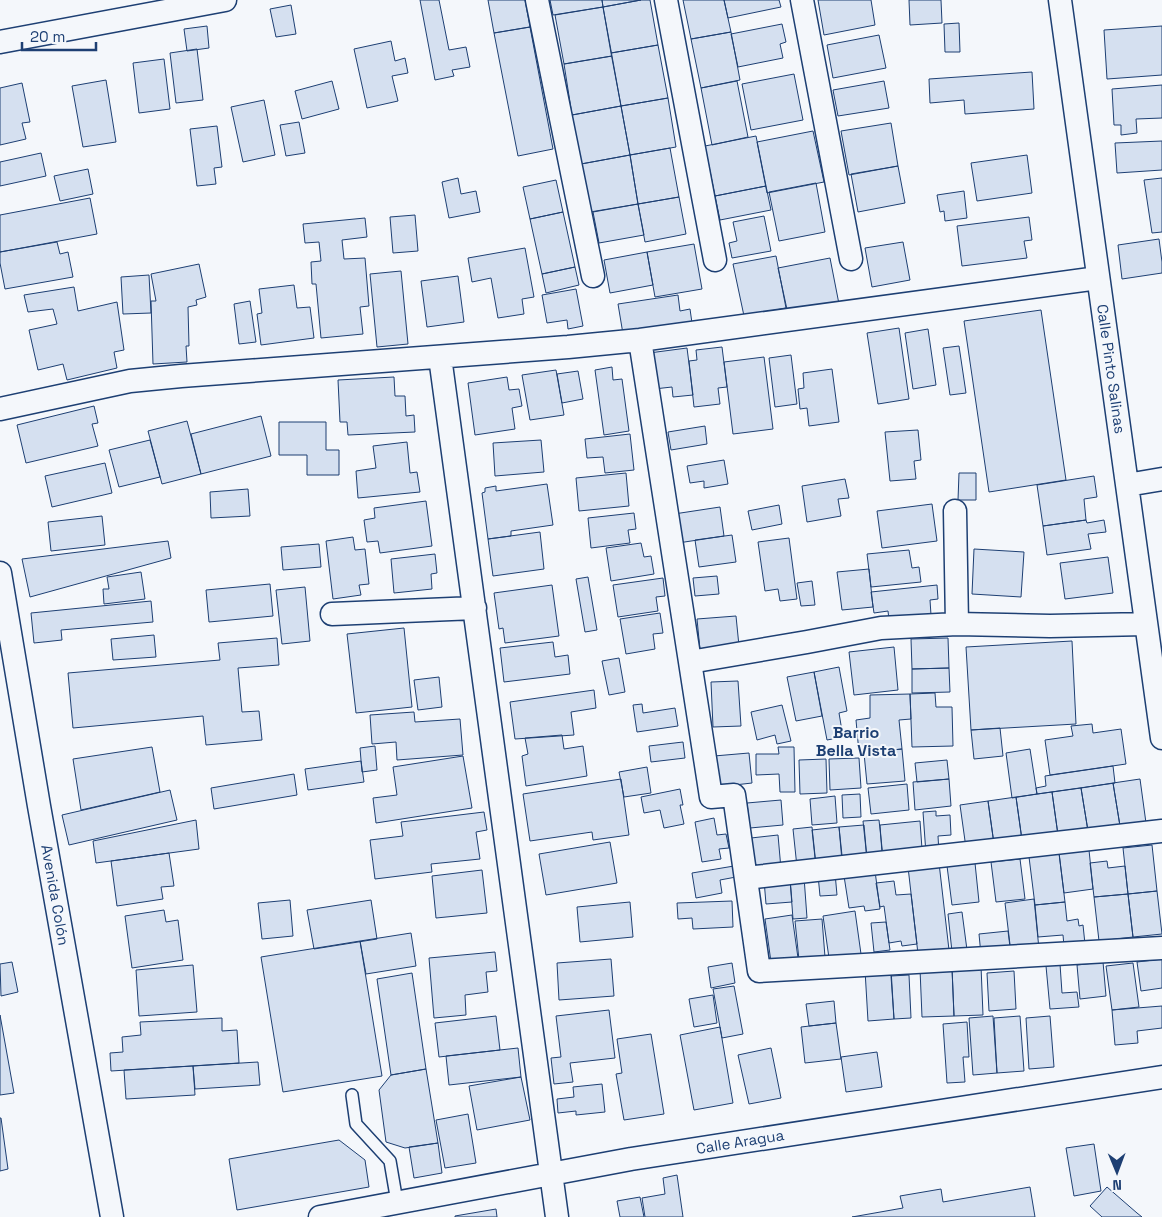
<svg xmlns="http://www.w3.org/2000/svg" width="1162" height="1217" font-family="'Space Grotesk',sans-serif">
  <rect width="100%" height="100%" fill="#f4f7fb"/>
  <path fill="#d5e0f0" stroke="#1d3f73" d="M 420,0 L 439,0 L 449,50 L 466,47 L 470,67 L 452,70 L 454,76 L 435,80 Z
    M 488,0 L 525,0 L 530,27 L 494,33 Z
    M 550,0 L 602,0 L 603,7 L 553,15 Z
    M 602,0 L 641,0 L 603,7 Z
    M 641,0 L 650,0 L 658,45 L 611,53 L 603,7 Z
    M 683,0 L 724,0 L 731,32 L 691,39 Z
    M 724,0 L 779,0 L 781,7 L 728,18 Z
    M 818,0 L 871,0 L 875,25 L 824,35 Z
    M 909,0 L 941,0 L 942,23 L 910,25 Z
    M 291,5 L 296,34 L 276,37 L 270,9 Z
    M 603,7 L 612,56 L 564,64 L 555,15 Z
    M 959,23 L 960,52 L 945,52 L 944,24 Z
    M 782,24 L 786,42 L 780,44 L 783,58 L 738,67 L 731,34 Z
    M 207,26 L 209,48 L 187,51 L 184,29 Z
    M 1162,26 L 1162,75 L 1107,79 L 1104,30 Z
    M 530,27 L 553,149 L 518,156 L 494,33 Z
    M 731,32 L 740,80 L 701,88 L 691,39 Z
    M 879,35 L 886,68 L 833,78 L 827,45 Z
    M 391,41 L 395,61 L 405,58 L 408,73 L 392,76 L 398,101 L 367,108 L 354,49 Z
    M 658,45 L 668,98 L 621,106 L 611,53 Z
    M 197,49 L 203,100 L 176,103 L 170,53 Z
    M 612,56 L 621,106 L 572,115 L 564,64 Z
    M 164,59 L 170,109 L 139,113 L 133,63 Z
    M 1032,72 L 1034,109 L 965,114 L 964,100 L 930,103 L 929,79 Z
    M 794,74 L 803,120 L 751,130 L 742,84 Z
    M 106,80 L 116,142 L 83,147 L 72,86 Z
    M 332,81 L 339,109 L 302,119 L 295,91 Z
    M 737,81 L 748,137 L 712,145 L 701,88 Z
    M 884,81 L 889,108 L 838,116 L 833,90 Z
    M 22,83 L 30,122 L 22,123 L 26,139 L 0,145 L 0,88 Z
    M 1162,85 L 1162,118 L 1136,119 L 1137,133 L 1121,135 L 1121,125 L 1114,125 L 1112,89 Z
    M 668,98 L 676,147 L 630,155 L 621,106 Z
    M 264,100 L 275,155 L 243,162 L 231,107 Z
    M 621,106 L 630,155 L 581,164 L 572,115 Z
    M 299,122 L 305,153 L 286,156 L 280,125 Z
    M 891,123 L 898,166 L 849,175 L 841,131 Z
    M 217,126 L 222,167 L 214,168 L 216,184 L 197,186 L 190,129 Z
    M 813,131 L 824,182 L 767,193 L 757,142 Z
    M 756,136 L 766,186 L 715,196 L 705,146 Z
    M 1162,141 L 1162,170 L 1117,173 L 1115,143 Z
    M 670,148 L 679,197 L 638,204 L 630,155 Z
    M 41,153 L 46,176 L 0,186 L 0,162 Z
    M 630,155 L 638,204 L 590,212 L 581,164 Z
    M 1027,155 L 1032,193 L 977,201 L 971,163 Z
    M 898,166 L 905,203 L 858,212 L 851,174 Z
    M 88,169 L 93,194 L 60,201 L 54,176 Z
    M 458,178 L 461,194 L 476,191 L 480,212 L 449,218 L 442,182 Z
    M 1162,178 L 1162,232 L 1152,233 L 1144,180 Z
    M 556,180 L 563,212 L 530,219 L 523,187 Z
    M 816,183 L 825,232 L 779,241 L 769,192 Z
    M 766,186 L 771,210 L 720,220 L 715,196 Z
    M 964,191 L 967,218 L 945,221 L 944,211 L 940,212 L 937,195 Z
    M 679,197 L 686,234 L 645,242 L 638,204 Z
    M 90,198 L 97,234 L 0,252 L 0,215 Z
    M 638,204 L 644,235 L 599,243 L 593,212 Z
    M 563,212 L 575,267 L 542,274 L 530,219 Z
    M 415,215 L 418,251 L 393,253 L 390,217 Z
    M 764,216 L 771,251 L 732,258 L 729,243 L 737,241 L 733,222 Z
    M 1029,217 L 1032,240 L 1024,241 L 1027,258 L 962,266 L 957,226 Z
    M 365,218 L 367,237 L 342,240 L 344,259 L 365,258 L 369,306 L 360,307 L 363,334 L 321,338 L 316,284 L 312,284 L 311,262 L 321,261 L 319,242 L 305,243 L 303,224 Z
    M 1159,239 L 1162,262 L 1162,273 L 1122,279 L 1118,245 Z
    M 57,242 L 60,254 L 68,252 L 73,277 L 5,289 L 0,263 L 0,252 Z
    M 903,242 L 910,280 L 872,287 L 865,248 Z
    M 694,244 L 702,289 L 655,297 L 647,252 Z
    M 525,248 L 534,297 L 522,299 L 524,314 L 498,318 L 491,278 L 472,282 L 468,258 Z
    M 647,252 L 653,285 L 610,293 L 604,260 Z
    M 776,256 L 786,308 L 744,316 L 733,264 Z
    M 830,258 L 839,304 L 788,314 L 778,268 Z
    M 199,264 L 206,297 L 196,300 L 197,305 L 188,307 L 189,346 L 186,346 L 187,362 L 153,364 L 151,301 L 156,301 L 151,274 Z
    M 575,267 L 579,285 L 546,293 L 542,274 Z
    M 401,271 L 408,344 L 377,347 L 370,274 Z
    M 149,275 L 151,313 L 123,314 L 121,277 Z
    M 458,276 L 464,322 L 427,327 L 421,281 Z
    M 294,285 L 297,308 L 310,307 L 314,338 L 261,345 L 257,314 L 262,313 L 259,289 Z
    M 74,287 L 78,311 L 117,302 L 124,350 L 114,352 L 117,368 L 67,380 L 63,364 L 38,370 L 29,330 L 57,324 L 53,309 L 28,312 L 24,295 Z
    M 576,289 L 583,326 L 568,329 L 567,320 L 547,323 L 542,295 Z
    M 678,295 L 680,311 L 690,309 L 692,323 L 623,334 L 618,304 Z
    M 250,301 L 256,342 L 239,344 L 234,304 Z
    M 1041,310 L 1066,480 L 989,492 L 964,321 Z
    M 899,328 L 909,399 L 878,404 L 867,333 Z
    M 928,329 L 936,385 L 913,389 L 905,333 Z
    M 959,346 L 966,393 L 950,395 L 943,348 Z
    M 722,347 L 727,387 L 718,388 L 720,404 L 694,407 L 689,361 L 697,360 L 696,350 Z
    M 687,348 L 693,395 L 673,397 L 672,387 L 654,389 L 649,353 Z
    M 791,355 L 797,404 L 775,407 L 769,358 Z
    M 764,357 L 773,429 L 733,434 L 724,362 Z
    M 612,367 L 613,380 L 622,379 L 629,431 L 604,435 L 595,370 Z
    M 832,369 L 839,422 L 809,426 L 807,408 L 800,409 L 798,389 L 804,388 L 803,373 Z
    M 556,370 L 564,415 L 530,420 L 522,375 Z
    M 578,371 L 583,399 L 562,403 L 557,374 Z
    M 394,377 L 395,396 L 405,396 L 406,416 L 414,415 L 415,432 L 348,435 L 347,422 L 340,422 L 338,380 Z
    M 507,377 L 509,390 L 519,389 L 522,406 L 512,408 L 515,429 L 475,435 L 468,383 Z
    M 94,406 L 98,423 L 92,424 L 98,446 L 26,463 L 17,425 Z
    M 261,416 L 271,456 L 201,474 L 191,434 Z
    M 187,421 L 201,474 L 162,484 L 148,431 Z
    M 279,422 L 326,422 L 326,450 L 339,450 L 339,475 L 307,475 L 307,455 L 279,455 Z
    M 705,426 L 707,444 L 671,450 L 668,432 Z
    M 918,430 L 921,460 L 914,461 L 916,479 L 890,481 L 885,432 Z
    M 630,434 L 634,470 L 605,473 L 603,457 L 587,458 L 585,439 Z
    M 150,440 L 160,477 L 119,487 L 109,450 Z
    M 541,440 L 544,472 L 495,476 L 493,443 Z
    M 407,442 L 410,473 L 417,472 L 420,492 L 358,498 L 356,471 L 376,468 L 373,446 Z
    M 724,460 L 728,484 L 704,488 L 704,481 L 690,483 L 687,466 Z
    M 105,463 L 112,493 L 52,507 L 45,476 Z
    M 626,473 L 629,506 L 579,511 L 576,478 Z
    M 959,473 L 976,473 L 976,500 L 958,500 Z
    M 1094,476 L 1097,497 L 1084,499 L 1086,520 L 1043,526 L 1037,485 Z
    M 845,479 L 849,498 L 838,499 L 841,516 L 807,522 L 802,486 Z
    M 547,484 L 553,525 L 511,531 L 511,536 L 488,539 L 482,493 L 485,492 L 485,488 L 496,486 L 496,491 Z
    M 248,489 L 250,516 L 211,518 L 210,492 Z
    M 426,501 L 432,546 L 380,553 L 378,541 L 367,542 L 364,520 L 375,518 L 374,508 Z
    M 932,504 L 937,541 L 882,548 L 877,511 Z
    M 779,505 L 782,524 L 752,530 L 748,511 Z
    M 720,507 L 724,536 L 678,543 L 674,514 Z
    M 634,513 L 636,529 L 628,530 L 630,543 L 591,548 L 588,518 Z
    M 102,516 L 105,545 L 51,551 L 48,522 Z
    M 1086,520 L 1087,523 L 1104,520 L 1106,532 L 1088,534 L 1091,549 L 1047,555 L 1043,526 Z
    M 540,532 L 544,569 L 493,576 L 488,539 Z
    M 732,535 L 736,562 L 699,567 L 695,540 Z
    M 353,537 L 355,550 L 365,549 L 369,584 L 359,585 L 361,595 L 333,599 L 326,541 Z
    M 789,538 L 797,599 L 780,601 L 778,589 L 765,591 L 758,542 Z
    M 168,541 L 171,558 L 30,597 L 22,559 Z
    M 641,543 L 644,557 L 651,556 L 654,574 L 611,581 L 606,548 Z
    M 319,544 L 321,567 L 283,570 L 281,547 Z
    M 974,549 L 1024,552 L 1021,597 L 972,594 Z
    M 909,550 L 912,568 L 919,567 L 921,582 L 871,587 L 867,554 Z
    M 435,554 L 437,573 L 431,574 L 432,589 L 394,593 L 391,559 Z
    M 1108,557 L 1113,593 L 1065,599 L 1060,563 Z
    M 869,569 L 873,607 L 842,610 L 837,572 Z
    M 141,572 L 145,599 L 104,604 L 103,589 L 109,589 L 107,577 Z
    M 717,576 L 719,594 L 695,596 L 693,578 Z
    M 588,577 L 597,630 L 585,632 L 576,579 Z
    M 663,578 L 665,596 L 656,597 L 658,611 L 618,617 L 613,585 Z
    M 812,581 L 815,605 L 801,606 L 797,583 Z
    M 270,584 L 273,616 L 209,622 L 206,590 Z
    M 552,585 L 559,636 L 505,643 L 503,628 L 499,629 L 494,593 Z
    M 937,585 L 938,599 L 930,600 L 931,615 L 889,620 L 888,611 L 874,613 L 871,592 Z
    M 305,587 L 310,641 L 282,644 L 276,590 Z
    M 151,601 L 153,622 L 61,630 L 62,640 L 34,643 L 31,613 Z
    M 660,613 L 663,633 L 653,634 L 655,649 L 626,654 L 620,619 Z
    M 736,616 L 739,646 L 700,650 L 697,619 Z
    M 404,628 L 412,707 L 356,713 L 347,634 Z
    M 154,635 L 156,657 L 113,660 L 111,639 Z
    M 277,638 L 279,665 L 238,668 L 242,712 L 259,711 L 262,740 L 206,745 L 203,716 L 73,728 L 68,673 L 220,660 L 218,643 Z
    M 948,638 L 949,668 L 912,669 L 911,639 Z
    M 1072,641 L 1076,724 L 971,730 L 966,647 Z
    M 553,642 L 555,657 L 568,655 L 570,674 L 504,682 L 500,648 Z
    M 894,647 L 898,690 L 854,695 L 849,652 Z
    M 619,658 L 625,692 L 609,695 L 602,661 Z
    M 839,667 L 847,711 L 839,713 L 843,737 L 827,740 L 814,672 Z
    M 949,668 L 950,692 L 912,693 L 912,669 Z
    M 814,672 L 822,716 L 796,721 L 787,677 Z
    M 439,677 L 442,707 L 418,710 L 414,680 Z
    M 738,681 L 741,726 L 713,727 L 711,682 Z
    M 594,690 L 596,708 L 571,712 L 574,735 L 515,739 L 510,702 Z
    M 935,693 L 936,707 L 952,707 L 953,746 L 912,747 L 910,694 Z
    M 910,694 L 911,719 L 899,720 L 902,749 L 859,753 L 856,720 L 870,718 L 870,695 Z
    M 642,704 L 643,713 L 675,708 L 678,726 L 637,732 L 633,705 Z
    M 782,705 L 791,741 L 777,744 L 775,735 L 757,740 L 751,712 Z
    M 414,712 L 415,722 L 460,719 L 463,755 L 397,760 L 396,742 L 372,744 L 370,715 Z
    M 1092,724 L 1093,733 L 1121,729 L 1126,764 L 1050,775 L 1045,740 L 1073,736 L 1071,726 Z
    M 1000,728 L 1003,756 L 974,759 L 971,730 Z
    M 562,735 L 564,749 L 583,746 L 587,776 L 526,786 L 522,756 L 528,754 L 525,738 Z
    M 683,742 L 685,758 L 651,762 L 649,746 Z
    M 375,746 L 377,770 L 362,772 L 360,748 Z
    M 152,747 L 160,792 L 81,810 L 73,759 Z
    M 778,747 L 794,747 L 795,792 L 780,792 L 779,774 L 756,775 L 756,754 L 779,754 Z
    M 902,749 L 905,781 L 867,784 L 864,753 Z
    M 1030,749 L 1037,794 L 1012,798 L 1006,753 Z
    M 749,753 L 752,783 L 717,787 L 714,756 Z
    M 463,756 L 472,808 L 376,823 L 373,798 L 397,795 L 393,767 Z
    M 859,758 L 861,788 L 830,790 L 829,759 Z
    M 826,759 L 827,793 L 800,794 L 799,760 Z
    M 947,760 L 949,779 L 917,782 L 915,763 Z
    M 361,761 L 364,782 L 308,790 L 305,769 Z
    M 1113,766 L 1115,783 L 1037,794 L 1036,788 L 1046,786 L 1045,776 Z
    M 647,767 L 651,793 L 624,797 L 619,772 Z
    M 294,774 L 297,795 L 214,809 L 211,788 Z
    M 621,779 L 629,835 L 593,840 L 592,832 L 530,841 L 523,794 Z
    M 949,779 L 951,806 L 915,810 L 913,782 Z
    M 1140,779 L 1146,823 L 1120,826 L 1113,783 Z
    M 1113,783 L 1120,826 L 1088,831 L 1081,788 Z
    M 907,784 L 909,810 L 871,814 L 868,788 Z
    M 1081,788 L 1088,831 L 1058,835 L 1052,792 Z
    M 680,789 L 683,805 L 680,805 L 684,824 L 664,828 L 660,810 L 644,813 L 641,797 Z
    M 170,790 L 177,820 L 69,845 L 62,815 Z
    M 1052,792 L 1058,835 L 1022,840 L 1016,797 Z
    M 860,794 L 861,817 L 843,818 L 842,795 Z
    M 835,796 L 837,823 L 812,825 L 810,799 Z
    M 1016,797 L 1022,840 L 994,844 L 988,801 Z
    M 781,800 L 783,825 L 750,828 L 747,803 Z
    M 988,801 L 994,844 L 966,848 L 960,805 Z
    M 936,811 L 936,816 L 950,815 L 951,835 L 938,836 L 939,853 L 926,854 L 923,812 Z
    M 484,812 L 487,830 L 476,832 L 480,859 L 431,864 L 432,872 L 375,879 L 370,840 L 403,836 L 401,822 Z
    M 714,818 L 717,835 L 726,834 L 729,848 L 719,849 L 721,859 L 702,862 L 695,822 Z
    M 196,820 L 199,849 L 96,863 L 93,841 Z
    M 879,820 L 883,857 L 867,859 L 863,821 Z
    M 920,821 L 922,849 L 882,853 L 880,825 Z
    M 864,825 L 867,859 L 842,861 L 839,827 Z
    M 812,827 L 816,865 L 797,867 L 793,829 Z
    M 839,827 L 843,865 L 816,867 L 812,830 Z
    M 778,835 L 781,869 L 755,872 L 751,838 Z
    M 610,842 L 617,883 L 546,895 L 539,854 Z
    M 1152,845 L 1157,891 L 1128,894 L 1123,848 Z
    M 1089,850 L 1093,889 L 1064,893 L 1059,853 Z
    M 169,853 L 174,886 L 161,887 L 163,899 L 117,906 L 111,861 Z
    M 1059,853 L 1065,902 L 1035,905 L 1029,857 Z
    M 1020,859 L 1025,899 L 996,902 L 991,862 Z
    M 1107,861 L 1108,868 L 1125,866 L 1128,894 L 1094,897 L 1090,863 Z
    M 939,863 L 949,950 L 918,954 L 908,867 Z
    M 975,863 L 979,902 L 952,905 L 947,866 Z
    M 734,866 L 736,877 L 720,880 L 722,893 L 696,898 L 692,873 Z
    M 482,870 L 487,913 L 436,918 L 432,876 Z
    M 875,871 L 880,909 L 865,911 L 864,906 L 849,908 L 844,876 Z
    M 835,873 L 837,895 L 820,896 L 818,875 Z
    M 804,877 L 807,918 L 793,919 L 790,879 Z
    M 790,879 L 792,902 L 766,904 L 764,880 Z
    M 894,881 L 896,895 L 911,894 L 917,944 L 902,946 L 901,941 L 889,943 L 884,906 L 880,907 L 876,883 Z
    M 1157,891 L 1162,934 L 1133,937 L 1128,894 Z
    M 1128,894 L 1133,937 L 1099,941 L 1094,897 Z
    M 1034,899 L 1039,949 L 1011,953 L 1005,903 Z
    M 290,900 L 293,936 L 262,939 L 258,903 Z
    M 371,900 L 377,939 L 314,949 L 307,910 Z
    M 732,901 L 733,927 L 693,929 L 692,918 L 678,919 L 677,903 Z
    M 630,902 L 633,937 L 580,942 L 577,907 Z
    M 1065,902 L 1067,921 L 1078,919 L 1079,926 L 1083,925 L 1085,944 L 1064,946 L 1063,935 L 1038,937 L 1035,905 Z
    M 164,910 L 166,922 L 178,920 L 183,960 L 132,968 L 125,916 Z
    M 855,911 L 861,954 L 829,958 L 823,916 Z
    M 962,912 L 967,950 L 952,952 L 948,914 Z
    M 792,915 L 798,958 L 771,962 L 765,919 Z
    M 822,919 L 825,957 L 799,960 L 795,921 Z
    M 886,922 L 890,950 L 874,952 L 871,923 Z
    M 1008,931 L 1010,947 L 981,955 L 979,934 Z
    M 411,933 L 416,966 L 366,974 L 360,941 Z
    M 360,941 L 382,1076 L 283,1092 L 261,957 Z
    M 495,952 L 497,971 L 486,972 L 488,992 L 465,995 L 466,1015 L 434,1018 L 429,958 Z
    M 611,959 L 614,996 L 559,1000 L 557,963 Z
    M 1162,959 L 1162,988 L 1141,991 L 1137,962 Z
    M 12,962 L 18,992 L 1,996 L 0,964 Z
    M 1103,962 L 1106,996 L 1080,999 L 1077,965 Z
    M 732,963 L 735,983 L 711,988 L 708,967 Z
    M 1133,963 L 1139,1007 L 1112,1010 L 1106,966 Z
    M 1060,964 L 1062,993 L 1077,992 L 1079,1007 L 1050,1009 L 1046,966 Z
    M 193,965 L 197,1012 L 139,1016 L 136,970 Z
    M 981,966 L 983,1015 L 954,1016 L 952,968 Z
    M 952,968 L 954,1016 L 922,1017 L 920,969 Z
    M 891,969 L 894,1019 L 868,1021 L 865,970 Z
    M 1014,971 L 1016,1009 L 989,1011 L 987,973 Z
    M 412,973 L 426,1069 L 391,1075 L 377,979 Z
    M 909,975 L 911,1018 L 894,1019 L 891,976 Z
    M 734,986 L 743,1034 L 722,1038 L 713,989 Z
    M 713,995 L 717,1023 L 694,1027 L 689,999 Z
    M 834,1001 L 836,1023 L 809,1026 L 806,1004 Z
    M 1162,1006 L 1162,1028 L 1137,1031 L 1138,1043 L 1115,1045 L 1112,1010 Z
    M 609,1010 L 615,1058 L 570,1063 L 573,1082 L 554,1084 L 551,1058 L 561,1057 L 556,1016 Z
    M 0,1015 L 14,1093 L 0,1095 Z
    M 496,1016 L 500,1050 L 439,1057 L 435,1023 Z
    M 993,1016 L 997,1073 L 973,1075 L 969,1018 Z
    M 1020,1016 L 1024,1071 L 997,1073 L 994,1018 Z
    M 1050,1016 L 1054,1067 L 1029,1069 L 1026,1018 Z
    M 222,1018 L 222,1031 L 237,1030 L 239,1063 L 111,1071 L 110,1053 L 123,1052 L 122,1037 L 141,1035 L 140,1022 Z
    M 967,1022 L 969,1057 L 963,1057 L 965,1082 L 947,1083 L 943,1024 Z
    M 836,1023 L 841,1059 L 805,1063 L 801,1027 Z
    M 720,1027 L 733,1103 L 694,1110 L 680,1035 Z
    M 651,1034 L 664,1114 L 624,1120 L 616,1074 L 622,1073 L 617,1039 Z
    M 518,1048 L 521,1077 L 449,1085 L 446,1056 Z
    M 771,1048 L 781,1098 L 749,1104 L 738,1055 Z
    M 877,1052 L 882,1087 L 846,1092 L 841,1057 Z
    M 258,1062 L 260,1085 L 195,1089 L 193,1066 Z
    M 193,1066 L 195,1095 L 126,1099 L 124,1070 Z
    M 426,1069 L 438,1143 L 405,1148 L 386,1142 L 379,1090 L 391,1075 Z
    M 521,1077 L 530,1120 L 477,1130 L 469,1086 Z
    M 602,1084 L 605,1112 L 576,1115 L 576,1111 L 558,1113 L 557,1099 L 574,1097 L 573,1087 Z
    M 468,1114 L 476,1163 L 445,1168 L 436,1120 Z
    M 0,1118 L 1,1118 L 8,1169 L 0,1171 Z
    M 339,1140 L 365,1160 L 369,1187 L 237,1210 L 229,1159 Z
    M 438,1143 L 442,1173 L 414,1178 L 409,1147 Z
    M 1094,1144 L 1101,1191 L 1074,1196 L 1066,1148 Z
    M 677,1175 L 683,1217 L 645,1217 L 642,1198 L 665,1194 L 663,1178 Z
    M 1030,1187 L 1035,1217 L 852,1217 L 903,1208 L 900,1196 L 941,1189 L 943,1202 Z
    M 1107,1187 L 1137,1213 L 1142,1217 L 1102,1217 L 1090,1206 Z
    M 640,1197 L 644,1217 L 620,1217 L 617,1201 Z
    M 496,1209 L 497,1217 L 455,1217 L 455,1216 Z"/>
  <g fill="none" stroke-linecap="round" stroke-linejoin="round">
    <g stroke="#1d3f73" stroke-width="14">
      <path id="lane" d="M 352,1095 L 356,1124 L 390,1161 L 397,1202"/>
    </g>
    <g stroke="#1d3f73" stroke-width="25">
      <path id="street" d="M 537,0 L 593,276
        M 666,0 L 715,260
        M 802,0 L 851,259
        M 1060,0 L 1162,738
        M 0,42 L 225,0
        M 640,340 L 711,797 L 734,795 L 759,971 L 1162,948
        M 440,357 L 557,1217
        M 0,409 L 130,381 L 181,376 L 568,347 L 640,340 L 1098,278
        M 1127,485 L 1162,479
        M 955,511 L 957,624
        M 0,573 L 39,806 L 112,1217
        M 332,614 L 475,608
        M 690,662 L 807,642 L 881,628 L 957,624 L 1050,626 L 1146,624
        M 746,878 L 1162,831
        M 320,1217 L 631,1159 L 1162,1077"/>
    </g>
    <use href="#lane" stroke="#f4f7fb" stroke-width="11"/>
    <use href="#street" stroke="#f4f7fb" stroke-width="22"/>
  </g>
  <g text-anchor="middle" stroke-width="4" stroke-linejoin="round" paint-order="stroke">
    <g font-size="15" fill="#1d3f73" stroke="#f4f7fb">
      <text transform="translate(1111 369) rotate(82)" y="5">Calle Pinto Salinas</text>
      <text transform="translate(55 895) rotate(80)" y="5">Avenida Colón</text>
      <text transform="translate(740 1142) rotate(-9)" y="5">Calle Aragua</text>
    </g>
    <g font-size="16" font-weight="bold" fill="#1d3f73" stroke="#f4f7fb">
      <text x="856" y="738">Barrio<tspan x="856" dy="18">Bella Vista</tspan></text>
    </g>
  </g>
  <g transform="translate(1117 1172) rotate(179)" stroke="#f4f7fb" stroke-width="4" paint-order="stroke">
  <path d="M0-4L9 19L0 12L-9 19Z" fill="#1d3f73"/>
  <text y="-8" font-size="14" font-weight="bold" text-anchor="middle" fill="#1d3f73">N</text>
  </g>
  <path d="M22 42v8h74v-8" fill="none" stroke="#1d3f73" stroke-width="2.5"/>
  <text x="30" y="42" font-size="15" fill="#1d3f73" stroke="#f4f7fb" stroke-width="4" paint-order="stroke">20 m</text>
</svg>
